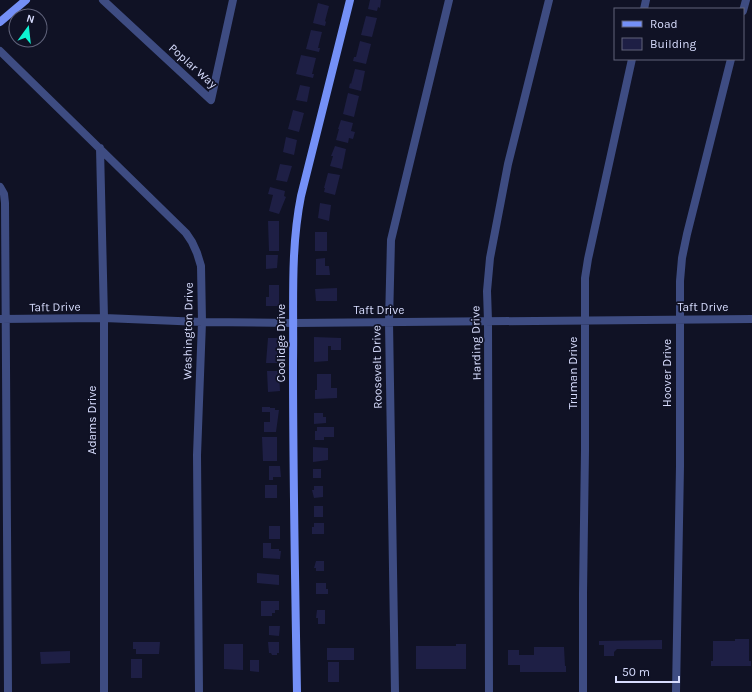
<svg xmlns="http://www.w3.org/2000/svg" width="752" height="692" font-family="Karla,sans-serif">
  <rect width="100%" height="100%" fill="#101225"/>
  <path fill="#1e1f45" d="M 370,0 L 381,0 L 380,8 L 378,7 L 377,11 L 368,9 Z
    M 318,3 L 329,6 L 325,21 L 326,22 L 325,26 L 313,23 Z
    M 366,16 L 377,18 L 372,37 L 361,35 Z
    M 311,30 L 322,32 L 318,48 L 320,48 L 319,52 L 306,49 Z
    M 360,41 L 371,44 L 366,64 L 353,61 L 354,57 L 356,57 Z
    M 301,55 L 316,58 L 312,74 L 314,74 L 313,78 L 296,74 Z
    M 355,69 L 365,71 L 361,91 L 349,88 L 350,83 L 351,84 Z
    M 300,85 L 310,87 L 307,102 L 296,100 Z
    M 348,93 L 359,96 L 354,117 L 343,114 Z
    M 293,110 L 304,113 L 299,132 L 288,129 Z
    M 341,120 L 353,123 L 351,131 L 355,132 L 353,139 L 349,138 L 348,143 L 336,140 L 339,129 L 338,129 Z
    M 286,137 L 297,140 L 294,155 L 283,152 Z
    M 335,146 L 346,149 L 342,169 L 330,166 L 333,156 L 331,156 Z
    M 280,164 L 292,166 L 287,182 L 276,180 Z
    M 328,173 L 340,175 L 335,195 L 324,192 L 325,188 L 324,188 Z
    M 270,187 L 285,191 L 284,196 L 286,197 L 279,214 L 269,211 L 273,195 L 268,194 Z
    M 320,203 L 331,205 L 329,221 L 318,218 Z
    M 268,221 L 279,221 L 279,251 L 269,251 Z
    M 315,232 L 327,232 L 327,251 L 315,251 Z
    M 266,255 L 278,255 L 277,268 L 266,269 Z
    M 325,258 L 325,266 L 329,266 L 330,275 L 316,275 L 316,259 Z
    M 269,285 L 279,285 L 279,306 L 266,306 L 266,297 L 269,297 Z
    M 337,288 L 337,301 L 316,301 L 315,289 Z
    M 314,337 L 341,338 L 341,350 L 331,350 L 331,346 L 328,346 L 328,361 L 314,362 Z
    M 268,338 L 278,338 L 277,363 L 266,363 Z
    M 267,371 L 279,371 L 280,391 L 268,392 Z
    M 317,374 L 331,374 L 331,388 L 337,388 L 337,398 L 315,399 L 315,390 L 317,390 Z
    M 262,407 L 270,407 L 270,408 L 275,408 L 275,410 L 279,410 L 276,432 L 264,432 L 264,422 L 270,422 L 270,412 L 262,412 Z
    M 314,413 L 323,413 L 323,417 L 326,417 L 326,423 L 314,424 Z
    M 317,427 L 334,427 L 334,437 L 324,437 L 324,440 L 315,440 L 315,431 L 317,431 Z
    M 262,437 L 277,437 L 277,461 L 263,461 Z
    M 313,447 L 328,448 L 328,460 L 313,462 Z
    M 269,466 L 280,466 L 281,477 L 273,477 L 273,480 L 269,480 Z
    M 313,469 L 321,469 L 321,478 L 313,478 Z
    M 265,485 L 277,485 L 277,498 L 265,498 Z
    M 314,486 L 323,486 L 323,497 L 314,498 L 312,490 L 314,490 Z
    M 314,506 L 323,506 L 323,517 L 314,517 Z
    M 314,523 L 324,523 L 324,534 L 312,534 L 312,527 L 314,527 Z
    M 269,526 L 280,526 L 280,539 L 269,539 Z
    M 263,543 L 271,543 L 271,549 L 279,549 L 279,551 L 281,551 L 280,559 L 263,558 Z
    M 316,561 L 324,561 L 324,571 L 316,571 L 316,568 L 314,568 Z
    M 257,573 L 279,575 L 279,585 L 257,583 Z
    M 316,583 L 326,583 L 326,589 L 328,589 L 328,594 L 316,594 Z
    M 261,601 L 279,601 L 279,610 L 275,610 L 275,613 L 272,613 L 272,616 L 261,616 Z
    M 317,610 L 325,610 L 325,624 L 318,624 L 318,618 L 316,618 Z
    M 269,626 L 280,626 L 279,636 L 269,635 Z
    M 735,639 L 749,639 L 749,661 L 751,661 L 751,666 L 711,666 L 711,661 L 713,661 L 713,641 L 735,641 Z
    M 662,640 L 662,649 L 617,649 L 614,652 L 614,656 L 604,656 L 604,645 L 599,645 L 599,641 Z
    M 133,642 L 160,642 L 159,654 L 136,654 L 136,649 L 133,649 Z
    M 268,642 L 279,642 L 279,653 L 277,653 L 277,655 L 272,655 L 271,653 L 269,653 Z
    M 224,644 L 243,644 L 243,670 L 224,669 Z
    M 456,644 L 466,644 L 466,669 L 416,669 L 416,646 L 456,646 Z
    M 534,647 L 564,647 L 565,666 L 566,666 L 566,672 L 520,672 L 520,665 L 508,665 L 508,650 L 519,650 L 519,655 L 534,655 Z
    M 327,648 L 354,648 L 354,660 L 327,660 Z
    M 70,651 L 70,663 L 41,664 L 40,652 Z
    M 131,659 L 142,659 L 142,678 L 131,678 Z
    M 250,660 L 259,660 L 259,672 L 250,671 Z
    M 328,662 L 339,662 L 339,682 L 328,682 Z"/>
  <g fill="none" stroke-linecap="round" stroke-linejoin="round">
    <path stroke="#3e4c82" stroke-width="8" d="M 103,0 L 211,100 L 233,0
      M 644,9 L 646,0
      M 743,11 L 746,0
      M 0,51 L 186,233 L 192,242 L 197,253 L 201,266 L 202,322 L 197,455 L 199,692
      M 100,148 L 104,318 L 104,692
      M 0,187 L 4,194 L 5,203 L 8,692
      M 0,319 L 104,318 L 202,322 L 294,323 L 752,319
      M 395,692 L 389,322 L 391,240 L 449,0
      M 489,692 L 488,321 L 487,291 L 490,258 L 508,164 L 549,0
      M 583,692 L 583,593 L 585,450 L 585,278 L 588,259 L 632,59
      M 676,692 L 680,466 L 680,281 L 682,258 L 687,234 L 731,59"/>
    <path stroke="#7490f7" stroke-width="8" d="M 0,22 L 26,0
      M 297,692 C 295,582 293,472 293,362 C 294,307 290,251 301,196 L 350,0"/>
  </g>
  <g text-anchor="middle" stroke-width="3.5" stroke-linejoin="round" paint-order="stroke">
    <g font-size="12" fill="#d7dcfd" stroke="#101225">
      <text transform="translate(193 66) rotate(42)" y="4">Poplar Way</text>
      <text transform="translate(55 307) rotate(-1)" y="4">Taft Drive</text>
      <text x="703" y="311">Taft Drive</text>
      <text x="379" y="314">Taft Drive</text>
      <text transform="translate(188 331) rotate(-89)" y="4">Washington Drive</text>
      <text transform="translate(281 343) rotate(-90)" y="4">Coolidge Drive</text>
      <text transform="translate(476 343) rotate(-91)" y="4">Harding Drive</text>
      <text transform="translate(377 367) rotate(-91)" y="4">Roosevelt Drive</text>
      <text transform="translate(573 373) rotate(-90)" y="4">Truman Drive</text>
      <text transform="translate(667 373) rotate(-90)" y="4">Hoover Drive</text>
      <text transform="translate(92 420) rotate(-90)" y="4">Adams Drive</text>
    </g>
  </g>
  <rect x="614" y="8" width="130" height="52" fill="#101225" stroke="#60637b"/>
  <rect x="622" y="21" width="20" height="6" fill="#7490f7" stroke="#60637b"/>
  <text x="650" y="28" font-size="12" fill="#d7dcfd">Road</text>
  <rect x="622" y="38" width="20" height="12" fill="#1e1f45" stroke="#60637b"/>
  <text x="650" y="48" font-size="12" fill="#d7dcfd">Building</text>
  <g transform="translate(28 28) rotate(15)"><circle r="19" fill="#101225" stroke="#60637b"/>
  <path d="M0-3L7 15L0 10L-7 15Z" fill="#0ef2d2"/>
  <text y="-6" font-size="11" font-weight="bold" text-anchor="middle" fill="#d7dcfd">N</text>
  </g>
  <path d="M616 676v6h63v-6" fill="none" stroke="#d7dcfd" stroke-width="2"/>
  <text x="622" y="676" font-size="12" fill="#d7dcfd" stroke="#101225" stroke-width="3" paint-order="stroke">50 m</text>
</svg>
